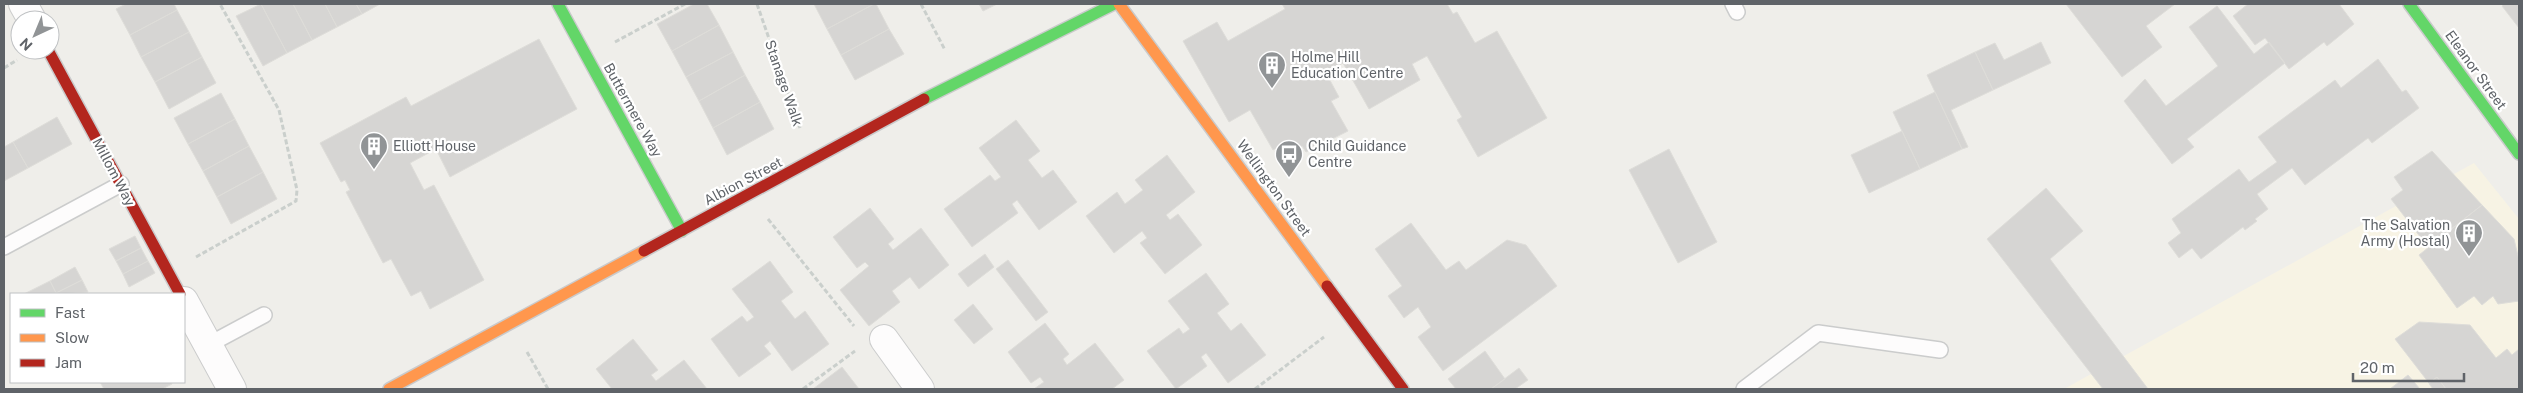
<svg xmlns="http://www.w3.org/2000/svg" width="2523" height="393" font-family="'Public Sans',sans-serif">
  <rect width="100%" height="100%" fill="#efeeea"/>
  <path fill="#f7f3e4" d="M 2474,163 L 2519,219 L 2519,389 L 2064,389 Z"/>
  <path fill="#d6d5d3" stroke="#deddd9" d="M 126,4 L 174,4 L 177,10 L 130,35 L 116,9 Z
    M 261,4 L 287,53 L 263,66 L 236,16 Z
    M 261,4 L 293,4 L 312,40 L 287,53 Z
    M 293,4 L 325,4 L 337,27 L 312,40 Z
    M 325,4 L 356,4 L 362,14 L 337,27 Z
    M 356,4 L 380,4 L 362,14 Z
    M 694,4 L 707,4 L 719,25 L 672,51 L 657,24 Z
    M 814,4 L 874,4 L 827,29 Z
    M 874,4 L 876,4 L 889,29 L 841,55 L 827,29 Z
    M 979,4 L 997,4 L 983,11 Z
    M 1282,4 L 1447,4 L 1453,14 L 1457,12 L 1475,43 L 1497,31 L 1547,118 L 1478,157 L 1457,120 L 1462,117 L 1427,56 L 1412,64 L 1420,80 L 1369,109 L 1343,63 L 1326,73 L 1339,97 L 1331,101 L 1348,131 L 1306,152 L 1302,146 L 1286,156 L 1280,146 L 1273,150 L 1250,110 L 1229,122 L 1183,41 L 1217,22 L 1228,41 L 1285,9 Z
    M 2066,4 L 2175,4 L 2146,26 L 2162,47 L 2122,77 Z
    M 2248,4 L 2339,4 L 2354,24 L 2327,46 L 2324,42 L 2289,69 L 2265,38 L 2255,45 L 2233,16 Z
    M 2504,4 L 2519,4 L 2519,28 L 2502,6 Z
    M 2217,6 L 2254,54 L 2269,42 L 2285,63 L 2187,139 L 2194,147 L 2172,164 L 2124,101 L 2145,79 L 2166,106 L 2218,66 L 2189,27 Z
    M 177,10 L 189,32 L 141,57 L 130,35 Z
    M 719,25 L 733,52 L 686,77 L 672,51 Z
    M 889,29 L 904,54 L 855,80 L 841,55 Z
    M 189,32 L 202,57 L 155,82 L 141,57 Z
    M 539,39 L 577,109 L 450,177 L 436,149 L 410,163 L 424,190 L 434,185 L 484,280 L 430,309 L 421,291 L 411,296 L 391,259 L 383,263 L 346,192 L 350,190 L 345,180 L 341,182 L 320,143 L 406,97 L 411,106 Z
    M 2041,42 L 2051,63 L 1993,90 L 1975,52 L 1995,43 L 2004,60 Z
    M 733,52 L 745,75 L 699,101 L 686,77 Z
    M 1975,52 L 1993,90 L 1951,110 L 1968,147 L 1962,149 L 1927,75 Z
    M 202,57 L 216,83 L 169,109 L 155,82 Z
    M 2378,59 L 2402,92 L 2406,90 L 2419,108 L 2372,143 L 2368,138 L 2305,185 L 2292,168 L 2257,194 L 2268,209 L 2255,219 L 2257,221 L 2245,230 L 2243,227 L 2201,259 L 2192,248 L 2179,258 L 2168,243 L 2181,233 L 2172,219 L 2239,169 L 2249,182 L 2277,162 L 2258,137 L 2335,80 L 2341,88 Z
    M 745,75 L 760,102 L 713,128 L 699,101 Z
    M 1935,92 L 1962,149 L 1920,169 L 1893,112 Z
    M 221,93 L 235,119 L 188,144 L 174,118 Z
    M 760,102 L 774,129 L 727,155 L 713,128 Z
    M 57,117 L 72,144 L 28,168 L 13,142 Z
    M 235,119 L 249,146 L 203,171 L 188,144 Z
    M 1016,120 L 1040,151 L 1028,160 L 1042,178 L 1053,170 L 1077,202 L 1039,230 L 1017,200 L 1012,204 L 1018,213 L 972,247 L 944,209 L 990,175 L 995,181 L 1001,177 L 979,148 Z
    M 1902,131 L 1920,169 L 1869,193 L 1851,155 Z
    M 13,142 L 28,168 L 4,181 L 4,147 Z
    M 249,146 L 263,172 L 217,197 L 203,171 Z
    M 1669,149 L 1717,242 L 1678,263 L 1629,170 Z
    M 2432,151 L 2482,205 L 2428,247 L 2391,199 L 2403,190 L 2394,177 Z
    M 1167,155 L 1195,192 L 1166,215 L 1170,220 L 1178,214 L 1202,245 L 1165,274 L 1140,243 L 1147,238 L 1142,231 L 1114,253 L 1086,216 L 1117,192 L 1125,204 L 1143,190 L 1135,180 Z
    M 263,172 L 277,199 L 231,224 L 217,197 Z
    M 2046,188 L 2083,231 L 2050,259 L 2148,389 L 2103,389 L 1987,239 Z
    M 2482,205 L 2514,239 L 2519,260 L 2519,301 L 2498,304 L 2493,296 L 2482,305 L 2474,296 L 2457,308 L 2419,255 Z
    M 870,208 L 894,239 L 888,244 L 893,250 L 921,228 L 949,265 L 919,289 L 910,277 L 892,291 L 900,302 L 869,326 L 840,290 L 869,266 L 865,262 L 857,268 L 833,237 Z
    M 1411,223 L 1446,270 L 1459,261 L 1466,270 L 1507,240 L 1526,245 L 1557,286 L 1443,371 L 1418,337 L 1431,327 L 1418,307 L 1404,318 L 1388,296 L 1402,286 L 1375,249 Z
    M 135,236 L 141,248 L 116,261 L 109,249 Z
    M 141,248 L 148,261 L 123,274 L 116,261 Z
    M 985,254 L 994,267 L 968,287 L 958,274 Z
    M 1008,260 L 1048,312 L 1036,321 L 996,269 Z
    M 148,261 L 155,273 L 129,287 L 123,274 Z
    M 770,261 L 793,292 L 781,301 L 795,319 L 805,311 L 829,344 L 792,371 L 770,341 L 764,346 L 771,354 L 739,377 L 711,339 L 742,316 L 747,322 L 754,317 L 732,289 Z
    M 75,267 L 82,280 L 56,293 L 50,281 Z
    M 1206,273 L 1229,304 L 1217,313 L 1231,331 L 1241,323 L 1266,355 L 1228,383 L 1206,353 L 1201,357 L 1207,366 L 1176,389 L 1147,351 L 1179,328 L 1183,334 L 1190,329 L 1168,301 Z
    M 82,280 L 88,292 L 57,294 L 56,293 Z
    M 50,281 L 56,293 L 24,294 Z
    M 973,304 L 993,329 L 974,344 L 954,320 Z
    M 2419,322 L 2470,325 L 2496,358 L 2507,349 L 2512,355 L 2519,349 L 2519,389 L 2446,389 L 2437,377 L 2429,383 L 2395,339 Z
    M 1045,323 L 1069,354 L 1063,359 L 1067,365 L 1095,343 L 1124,380 L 1112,389 L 1034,389 L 1044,382 L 1040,377 L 1031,383 L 1008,352 Z
    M 633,339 L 658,370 L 651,375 L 656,381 L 684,360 L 707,389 L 612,389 L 596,369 Z
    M 1485,351 L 1505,379 L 1491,389 L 1456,389 L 1448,379 Z
    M 842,367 L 859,389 L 813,389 Z
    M 1519,368 L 1528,380 L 1515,389 L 1491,389 Z
    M 2408,375 L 2420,389 L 2390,389 Z
    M 2437,377 L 2446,389 L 2433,389 L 2430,385 L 2429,383 Z
    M 100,382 L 171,382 L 172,384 L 162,389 L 104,389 Z"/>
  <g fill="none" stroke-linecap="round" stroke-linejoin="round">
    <g stroke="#cbcccc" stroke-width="18">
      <path id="lane" d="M 1733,4 L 1737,12
        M 4,247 L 121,184
        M 208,345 L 264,315
        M 1744,389 L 1818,333 L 1940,350"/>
    </g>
    <g stroke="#cbcccc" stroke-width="30">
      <path id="street" d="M 23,4 L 32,20
        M 184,301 L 232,389
        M 884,339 L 920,389"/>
    </g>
    <g stroke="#cacacb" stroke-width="14">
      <path id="fast" d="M 558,4 L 682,231
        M 2409,4 L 2519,154
        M 924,99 L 1114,4"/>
    </g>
    <g stroke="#cacacb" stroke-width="14">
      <path id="slow" d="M 1119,4 L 1327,286
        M 389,389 L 644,251"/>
    </g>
    <g stroke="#cacacb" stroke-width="14">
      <path id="jam" d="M 48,50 L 180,294
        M 644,251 L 924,99
        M 1327,286 L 1403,389"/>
    </g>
    <path stroke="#cacfcc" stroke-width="3" stroke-dasharray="5 2.5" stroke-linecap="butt" d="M 757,4 L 800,128
      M 921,4 L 945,50
      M 615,42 L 685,4
      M 4,68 L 17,60
      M 768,219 L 854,326
      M 196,257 L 296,201 L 297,190 L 279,110 L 220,4
      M 527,352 L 548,389
      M 803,389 L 855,351
      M 1255,389 L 1324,337"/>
    <use href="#lane" stroke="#fdfcfc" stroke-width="15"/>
    <use href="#street" stroke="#fdfcfc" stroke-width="28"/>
    <use href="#fast" stroke="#63d668" stroke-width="11"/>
    <use href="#slow" stroke="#ff974d" stroke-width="11"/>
    <use href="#jam" stroke="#b3261e" stroke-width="11"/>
  </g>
  <defs>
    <g id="building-pin" transform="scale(1.4375)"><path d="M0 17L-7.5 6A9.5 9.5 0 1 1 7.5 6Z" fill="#919496" stroke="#fff"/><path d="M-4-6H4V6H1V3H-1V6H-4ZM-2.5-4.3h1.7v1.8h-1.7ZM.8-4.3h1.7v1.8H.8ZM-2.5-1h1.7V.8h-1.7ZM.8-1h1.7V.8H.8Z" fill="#fff"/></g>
    <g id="bus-pin" transform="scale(1.4375)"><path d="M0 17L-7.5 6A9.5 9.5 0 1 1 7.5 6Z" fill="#919496" stroke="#fff"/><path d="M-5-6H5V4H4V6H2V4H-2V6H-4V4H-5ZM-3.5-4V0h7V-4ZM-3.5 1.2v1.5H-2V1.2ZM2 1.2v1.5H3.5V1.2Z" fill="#fff"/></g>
  </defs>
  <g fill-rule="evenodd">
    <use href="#building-pin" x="1272" y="65"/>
    <use href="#building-pin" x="374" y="146"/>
    <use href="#bus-pin" x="1289" y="154"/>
    <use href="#building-pin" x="2469" y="233"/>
  </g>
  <g text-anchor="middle" stroke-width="4.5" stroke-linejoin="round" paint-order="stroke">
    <g font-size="14" fill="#5f6368" stroke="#fff" text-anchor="start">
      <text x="1291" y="62">Holme Hill<tspan x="1291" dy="16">Education Centre</tspan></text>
      <text x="393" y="151">Elliott House</text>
      <text x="1308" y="151">Child Guidance<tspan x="1308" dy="16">Centre</tspan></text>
      <text x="2450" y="230" text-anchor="end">The Salvation<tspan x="2450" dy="16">Army (Hostal)</tspan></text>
    </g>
    <g font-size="14" fill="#5f6368" stroke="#fff">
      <text transform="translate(2476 70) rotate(54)" y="5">Eleanor Street</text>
      <text transform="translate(784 83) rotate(71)" y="5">Stanage Walk</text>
      <text transform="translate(633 110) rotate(61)" y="5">Buttermere Way</text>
      <text transform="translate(114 172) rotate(62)" y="5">Millom Way</text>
      <text transform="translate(743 181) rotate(-28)" y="5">Albion Street</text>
      <text transform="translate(1274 188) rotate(54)" y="5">Wellington Street</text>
    </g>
  </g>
  <rect width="2523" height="393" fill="none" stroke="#5f6368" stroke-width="10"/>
  <rect x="10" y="293" width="175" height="90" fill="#ffffff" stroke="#bfc1c3"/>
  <rect x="20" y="309" width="25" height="8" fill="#63d668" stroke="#bfc1c3"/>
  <text x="55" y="318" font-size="15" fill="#5f6368">Fast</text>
  <rect x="20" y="334" width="25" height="8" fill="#ff974d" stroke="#bfc1c3"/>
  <text x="55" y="343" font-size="15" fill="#5f6368">Slow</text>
  <rect x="20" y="359" width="25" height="8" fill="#b3261e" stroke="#bfc1c3"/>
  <text x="55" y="368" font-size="15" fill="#5f6368">Jam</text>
  <g transform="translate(35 35) rotate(224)"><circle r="24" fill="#ffffff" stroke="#bfc1c3"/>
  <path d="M0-4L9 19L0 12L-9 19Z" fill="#919496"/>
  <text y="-8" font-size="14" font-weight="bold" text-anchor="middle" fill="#5f6368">N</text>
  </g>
  <path d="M2353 373v8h111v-8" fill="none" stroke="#5f6368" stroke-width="2.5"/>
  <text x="2360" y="373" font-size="15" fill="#5f6368" stroke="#ffffff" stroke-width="4" paint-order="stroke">20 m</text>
</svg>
